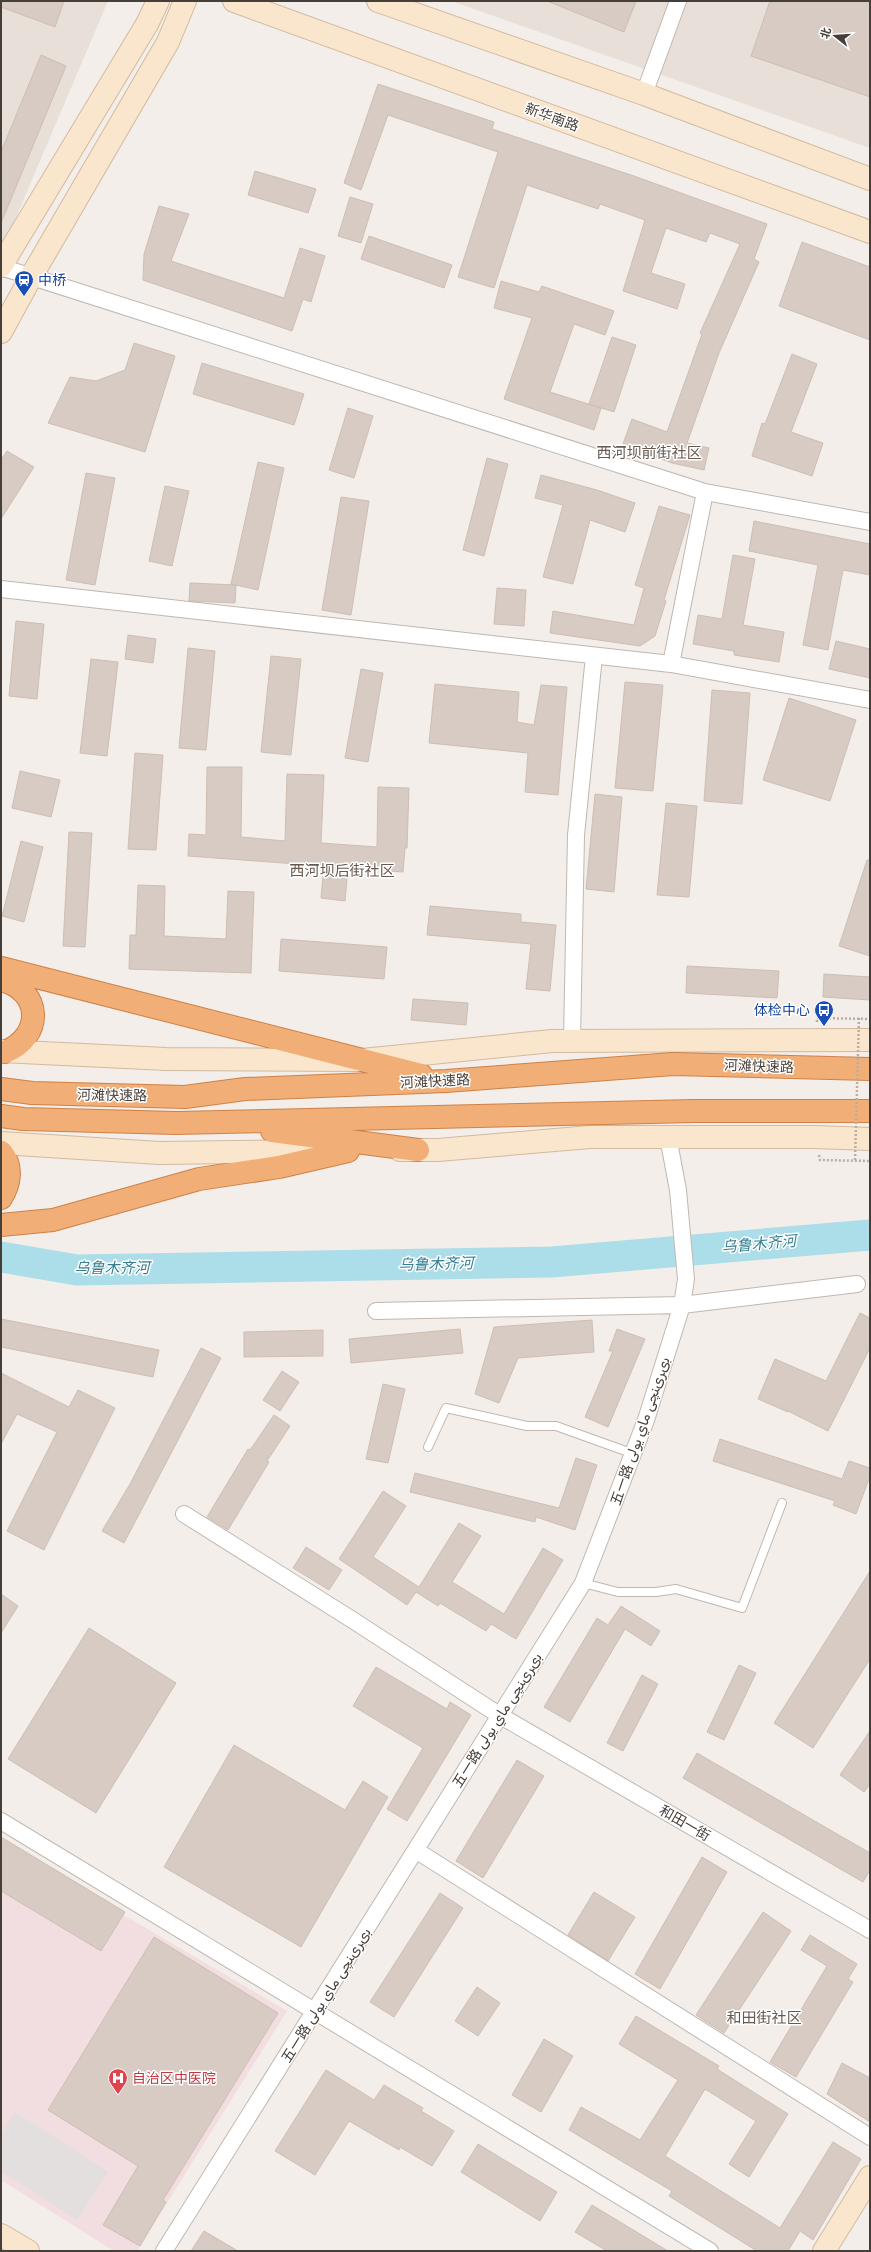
<svg xmlns="http://www.w3.org/2000/svg" width="871" height="2252" font-family="Rubik,Cairo,'Noto Sans SC',sans-serif">
  <rect width="100%" height="100%" fill="#f3eee9"/>
  <path fill="#e7dfd8" d="M 1,1 L 108,1 L 14,222 L 1,243 Z
    M 451,1 L 870,1 L 870,148 Z"/>
  <path fill="#f2dee0" d="M 1,1843 L 287,2011 L 137,2251 L 114,2251 L 1,2180 Z"/>
  <path fill="#e2dfde" d="M 15,2112 L 108,2172 L 77,2220 L 1,2171 L 1,2134 Z"/>
  <g fill="none" stroke-linecap="round" stroke-linejoin="round">
    <path stroke="#acdeea" stroke-width="31" d="M 1,1257 L 77,1270 L 552,1262 L 870,1235"/>
  </g>
  <path fill="#d7cbc3" stroke="#cebeb4" d="M 1,1 L 64,1 L 55,27 L 1,7 Z
    M 547,1 L 636,1 L 624,32 Z
    M 770,1 L 870,1 L 870,97 L 751,56 Z
    M 41,55 L 66,66 L 1,223 L 1,152 Z
    M 378,84 L 494,122 L 492,129 L 634,176 L 767,224 L 754,259 L 759,262 L 719,353 L 687,443 L 709,448 L 704,470 L 672,463 L 623,444 L 632,419 L 667,432 L 702,334 L 700,333 L 740,244 L 710,233 L 706,242 L 666,228 L 651,273 L 685,284 L 677,309 L 623,291 L 645,220 L 600,204 L 598,209 L 527,185 L 494,288 L 458,277 L 498,152 L 388,115 L 361,190 L 344,183 Z
    M 255,171 L 316,189 L 308,213 L 248,195 Z
    M 350,197 L 373,204 L 361,243 L 338,236 Z
    M 159,206 L 189,214 L 171,261 L 284,298 L 300,248 L 325,256 L 311,302 L 303,299 L 292,331 L 143,280 L 144,254 Z
    M 369,236 L 452,265 L 444,288 L 361,259 Z
    M 802,242 L 870,267 L 870,340 L 779,306 Z
    M 501,281 L 539,292 L 542,286 L 614,311 L 605,335 L 574,324 L 550,392 L 601,408 L 594,430 L 504,399 L 532,318 L 494,308 Z
    M 612,337 L 636,345 L 614,412 L 589,404 Z
    M 134,343 L 175,356 L 145,452 L 48,423 L 70,377 L 96,381 L 125,370 Z
    M 792,354 L 817,364 L 791,432 L 823,443 L 812,476 L 752,456 L 762,423 L 765,424 Z
    M 202,363 L 304,394 L 294,425 L 193,394 Z
    M 348,408 L 373,416 L 354,478 L 329,470 Z
    M 7,451 L 34,467 L 1,519 L 1,460 Z
    M 487,458 L 508,464 L 484,556 L 463,550 Z
    M 258,462 L 284,468 L 258,590 L 231,584 Z
    M 86,473 L 115,478 L 95,585 L 66,580 Z
    M 541,475 L 597,490 L 635,503 L 625,532 L 590,520 L 573,584 L 543,577 L 563,505 L 535,498 Z
    M 165,486 L 189,491 L 172,566 L 149,561 Z
    M 341,497 L 369,501 L 351,615 L 322,610 Z
    M 659,506 L 690,515 L 664,600 L 666,601 L 655,636 L 640,646 L 550,633 L 553,611 L 634,625 L 644,588 L 635,585 Z
    M 754,521 L 870,544 L 870,575 L 843,570 L 828,650 L 803,645 L 818,565 L 749,551 Z
    M 733,555 L 755,559 L 743,625 L 784,632 L 779,662 L 734,655 L 734,651 L 693,644 L 698,615 L 722,619 Z
    M 190,583 L 236,585 L 235,603 L 189,601 Z
    M 497,588 L 526,590 L 524,626 L 494,624 Z
    M 16,621 L 44,624 L 37,699 L 9,696 Z
    M 128,635 L 156,639 L 153,663 L 125,659 Z
    M 836,641 L 870,649 L 870,678 L 829,669 Z
    M 188,648 L 215,651 L 206,750 L 179,748 Z
    M 271,656 L 301,659 L 291,755 L 261,752 Z
    M 91,659 L 118,662 L 107,756 L 80,753 Z
    M 361,669 L 383,673 L 368,762 L 345,758 Z
    M 625,682 L 663,685 L 653,791 L 615,788 Z
    M 435,684 L 519,692 L 517,722 L 534,725 L 541,685 L 567,687 L 558,795 L 525,792 L 528,753 L 429,743 Z
    M 712,690 L 750,693 L 742,804 L 704,801 Z
    M 789,698 L 856,720 L 830,801 L 763,780 Z
    M 135,753 L 163,755 L 156,850 L 128,849 Z
    M 207,767 L 242,767 L 241,837 L 285,841 L 287,774 L 324,775 L 321,843 L 377,847 L 378,787 L 409,788 L 407,848 L 405,848 L 403,872 L 348,868 L 345,901 L 321,898 L 324,866 L 188,856 L 189,834 L 206,835 Z
    M 20,771 L 60,780 L 51,817 L 12,808 Z
    M 595,794 L 622,797 L 614,892 L 586,889 Z
    M 666,803 L 697,806 L 689,897 L 657,895 Z
    M 69,832 L 92,833 L 85,947 L 63,946 Z
    M 21,841 L 43,847 L 24,922 L 2,916 Z
    M 867,860 L 870,860 L 870,956 L 839,946 Z
    M 138,885 L 165,886 L 164,936 L 226,939 L 228,891 L 254,892 L 251,973 L 129,969 L 130,935 L 136,935 Z
    M 430,906 L 521,914 L 521,922 L 556,925 L 550,991 L 526,989 L 531,944 L 427,935 Z
    M 281,939 L 387,947 L 384,979 L 279,971 Z
    M 687,966 L 779,971 L 777,998 L 686,993 Z
    M 824,974 L 870,977 L 870,1000 L 823,997 Z
    M 413,999 L 468,1003 L 466,1025 L 411,1020 Z
    M 860,1313 L 870,1318 L 870,1348 L 828,1431 L 788,1411 L 788,1412 L 758,1399 L 775,1359 L 826,1381 Z
    M 1,1319 L 159,1350 L 153,1377 L 1,1347 Z
    M 592,1320 L 594,1352 L 518,1358 L 499,1403 L 475,1394 L 494,1327 Z
    M 460,1329 L 463,1353 L 351,1363 L 349,1339 Z
    M 617,1329 L 645,1339 L 608,1427 L 585,1417 L 613,1351 L 609,1351 Z
    M 323,1330 L 323,1356 L 244,1357 L 244,1332 Z
    M 201,1348 L 221,1358 L 124,1543 L 102,1531 L 130,1484 Z
    M 282,1371 L 299,1382 L 280,1411 L 263,1400 Z
    M 1,1373 L 69,1407 L 78,1390 L 115,1408 L 44,1550 L 7,1531 L 57,1432 L 17,1414 L 1,1444 Z
    M 383,1384 L 405,1389 L 388,1463 L 366,1459 Z
    M 274,1415 L 290,1426 L 267,1461 L 269,1462 L 228,1530 L 207,1517 L 248,1449 L 250,1450 Z
    M 720,1439 L 842,1479 L 849,1461 L 870,1468 L 870,1476 L 856,1514 L 833,1505 L 835,1501 L 713,1461 Z
    M 576,1458 L 597,1465 L 575,1530 L 536,1517 L 535,1522 L 410,1492 L 415,1473 L 559,1508 Z
    M 383,1491 L 406,1506 L 373,1557 L 419,1587 L 459,1523 L 481,1536 L 452,1582 L 504,1614 L 543,1548 L 563,1560 L 516,1639 L 491,1624 L 486,1631 L 440,1603 L 438,1606 L 416,1592 L 407,1605 L 339,1559 Z
    M 306,1547 L 342,1570 L 329,1590 L 293,1568 Z
    M 870,1571 L 870,1659 L 813,1748 L 774,1723 Z
    M 1,1594 L 18,1606 L 1,1633 Z
    M 621,1606 L 660,1631 L 651,1646 L 625,1629 L 570,1722 L 544,1707 L 597,1618 L 608,1625 Z
    M 89,1628 L 176,1683 L 96,1813 L 8,1759 Z
    M 739,1665 L 756,1673 L 724,1740 L 707,1732 Z
    M 376,1667 L 447,1709 L 450,1702 L 471,1715 L 407,1821 L 387,1809 L 423,1748 L 353,1706 Z
    M 642,1675 L 658,1684 L 623,1751 L 607,1743 Z
    M 870,1731 L 870,1784 L 864,1792 L 840,1775 Z
    M 234,1745 L 345,1810 L 363,1781 L 388,1797 L 301,1947 L 164,1867 Z
    M 697,1753 L 870,1853 L 870,1870 L 863,1882 L 683,1778 Z
    M 517,1760 L 544,1776 L 483,1878 L 456,1861 Z
    M 1,1837 L 125,1912 L 101,1951 L 1,1891 Z
    M 702,1857 L 727,1872 L 660,1989 L 635,1974 Z
    M 594,1892 L 635,1917 L 608,1961 L 568,1935 Z
    M 440,1893 L 463,1908 L 394,2017 L 370,2002 Z
    M 763,1912 L 791,1931 L 724,2033 L 696,2015 Z
    M 810,1935 L 857,1964 L 848,1979 L 853,1982 L 796,2077 L 770,2062 L 827,1966 L 801,1950 Z
    M 154,1937 L 278,2013 L 163,2200 L 166,2202 L 140,2246 L 103,2225 L 138,2166 L 48,2110 Z
    M 477,1987 L 500,2003 L 478,2036 L 455,2021 Z
    M 636,2016 L 719,2066 L 717,2069 L 788,2114 L 749,2177 L 729,2164 L 756,2121 L 705,2089 L 665,2156 L 780,2228 L 833,2142 L 861,2159 L 813,2240 L 800,2231 L 788,2251 L 757,2251 L 669,2196 L 672,2191 L 569,2130 L 581,2107 L 640,2140 L 678,2080 L 619,2044 Z
    M 544,2039 L 573,2056 L 541,2112 L 512,2095 Z
    M 842,2063 L 870,2078 L 870,2122 L 827,2094 Z
    M 326,2070 L 374,2100 L 384,2085 L 423,2108 L 421,2111 L 454,2131 L 432,2166 L 400,2147 L 399,2150 L 349,2121 L 315,2175 L 275,2151 Z
    M 478,2144 L 557,2192 L 540,2221 L 461,2172 Z
    M 592,2205 L 668,2251 L 607,2251 L 575,2232 Z
    M 204,2231 L 238,2251 L 191,2251 Z"/>
  <g fill="none" stroke-linecap="round" stroke-linejoin="round">
    <g stroke="#c1b7b0" stroke-width="10">
      <path id="lane" d="M 428,1447 L 446,1408 L 527,1426 L 556,1426 L 634,1454
        M 583,1583 L 618,1592 L 656,1592 L 676,1589 L 742,1608 L 782,1503"/>
    </g>
    <g stroke="#c1b7b0" stroke-width="18">
      <path id="street" d="M 644,94 L 678,1
        M 1,267 L 705,492 L 870,522
        M 1,589 L 671,664 L 870,700
        M 671,664 L 705,492
        M 572,1041 L 576,835 L 594,656
        M 376,1311 L 682,1305 L 857,1284
        M 184,1514 L 351,1619 L 499,1715 L 870,1930
        M 1,1821 L 710,2251
        M 417,1851 L 870,2137
        M 164,2251 L 583,1583 L 646,1420 L 682,1305 L 686,1279 L 678,1190 L 668,1137"/>
    </g>
    <g stroke="#d2ba9f" stroke-width="24">
      <path id="secondary" d="M 234,1 L 870,232
        M 378,1 L 644,94 L 870,179
        M 1,266 L 147,24 L 158,1
        M 1,332 L 31,277 L 168,42 L 185,1
        M 1,1051 L 166,1059 L 362,1060 L 552,1041 L 870,1040
        M 1,1143 L 159,1153 L 327,1151
        M 400,1150 L 438,1150 L 590,1137 L 815,1137 L 870,1139
        M 1,2235 L 28,2251
        M 824,2251 L 870,2177"/>
    </g>
    <g stroke="#cf8147" stroke-width="24">
      <path id="highway" d="M 1,968 L 421,1075
        M 1,980 C 42,990 44,1036 5,1052
        M 1,1089 L 32,1093 L 185,1097 L 245,1089 L 446,1081 L 673,1064 L 870,1069
        M 1,1116 L 23,1119 L 176,1123 L 694,1111 L 870,1111
        M 272,1131 L 418,1150
        M 1,1152 C 13,1166 10,1184 1,1198
        M 1,1225 L 53,1220 L 199,1179 L 279,1167 L 348,1151"/>
    </g>
    <path stroke="#bead9f" stroke-width="2.5" stroke-dasharray="2 2" stroke-linecap="butt" d="M 817,1022 L 817,1018 L 870,1019
      M 819,1155 L 820,1160 L 870,1161"/>
    <use href="#lane" stroke="#fff" stroke-width="8"/>
    <use href="#street" stroke="#fff" stroke-width="16"/>
    <use href="#secondary" stroke="#fae5cd" stroke-width="22"/>
    <use href="#highway" stroke="#f1af77" stroke-width="22"/>
    <path stroke="#bead9f" stroke-width="2.5" stroke-dasharray="2 2" stroke-linecap="butt" d="M 855,1160 L 859,1018"/>
  </g>
  <defs>
    <g id="station-pin" transform="scale(1)"><path d="M0 17L-7.5 6A9.5 9.5 0 1 1 7.5 6Z" fill="#1a4fb4" stroke="#fff"/><path d="M-3-6H3Q5-6 5-4V2Q5 4 3 4L4.5 6H3L1.5 4h-3L-3 6H-4.5L-3 4Q-5 4-5 2V-4Q-5-6-3-6ZM-3.5-4v3h7v-3ZM-3.5 1v1.5H-2V1ZM2 1v1.5H3.5V1Z" fill="#fff"/></g>
    <g id="bus-pin" transform="scale(1)"><path d="M0 17L-7.5 6A9.5 9.5 0 1 1 7.5 6Z" fill="#1a4fb4" stroke="#fff"/><path d="M-5-6H5V4H4V6H2V4H-2V6H-4V4H-5ZM-3.5-4V0h7V-4ZM-3.5 1.2v1.5H-2V1.2ZM2 1.2v1.5H3.5V1.2Z" fill="#fff"/></g>
    <g id="hospital-pin" transform="scale(1)"><path d="M0 17L-7.5 6A9.5 9.5 0 1 1 7.5 6Z" fill="#e0444e" stroke="#fff"/><path d="M-5-5h3v3.5h4V-5h3V5h-3V1.5h-4V5h-3Z" fill="#fff"/></g>
  </defs>
  <g fill-rule="evenodd">
    <use href="#station-pin" x="24" y="280"/>
    <use href="#bus-pin" x="824" y="1010"/>
    <use href="#hospital-pin" x="118" y="2078"/>
  </g>
  <g text-anchor="middle" stroke-width="3" stroke-linejoin="round" paint-order="stroke">
    <g font-size="14" fill="#463e38" stroke="#fff">
      <text transform="translate(552 117) rotate(20)" y="5">新华南路</text>
      <text transform="translate(759 1066) rotate(2)" y="5">河滩快速路</text>
      <text transform="translate(435 1081) rotate(-3)" y="5">河滩快速路</text>
      <text transform="translate(112 1095) rotate(1)" y="5">河滩快速路</text>
      <text transform="translate(640 1431) rotate(-71)" y="5">五一路 بىرىنچى ماي يولى</text>
      <text transform="translate(497 1720) rotate(-58)" y="5">五一路 بىرىنچى ماي يولى</text>
      <text transform="translate(685 1823) rotate(30)" y="5">和田一街</text>
      <text transform="translate(326 1995) rotate(-58)" y="5">五一路 بىرىنچى ماي يولى</text>
    </g>
    <g font-size="14" fill="#164399" stroke="#fff" text-anchor="start">
      <text x="38" y="285">中桥</text>
      <text x="810" y="1015" text-anchor="end">体检中心</text>
    </g>
    <g font-size="14" fill="#be3a42" stroke="#fff" text-anchor="start">
      <text x="132" y="2083">自治区中医院</text>
    </g>
    <g font-size="15" fill="#685a51" stroke="#fff">
      <text x="649" y="458">西河坝前街社区</text>
      <text x="342" y="876">西河坝后街社区</text>
      <text x="764" y="2023">和田街社区</text>
    </g>
    <g font-size="15" font-style="italic" fill="#357e92" stroke="#fff">
      <text transform="translate(759 1244) rotate(-5)" y="5">乌鲁木齐河</text>
      <text transform="translate(436 1264) rotate(-1)" y="5">乌鲁木齐河</text>
      <text x="112" y="1273">乌鲁木齐河</text>
    </g>
  </g>
  <rect width="871" height="2252" fill="none" stroke="#463e38" stroke-width="4"/>
  <g transform="translate(835 36) rotate(287)" stroke="#ffffff" stroke-width="3" paint-order="stroke">
  <path d="M0-3L7 15L0 10L-7 15Z" fill="#463e38"/>
  <text y="-6" font-size="11" font-weight="bold" text-anchor="middle" fill="#463e38">北</text>
  </g>
</svg>
